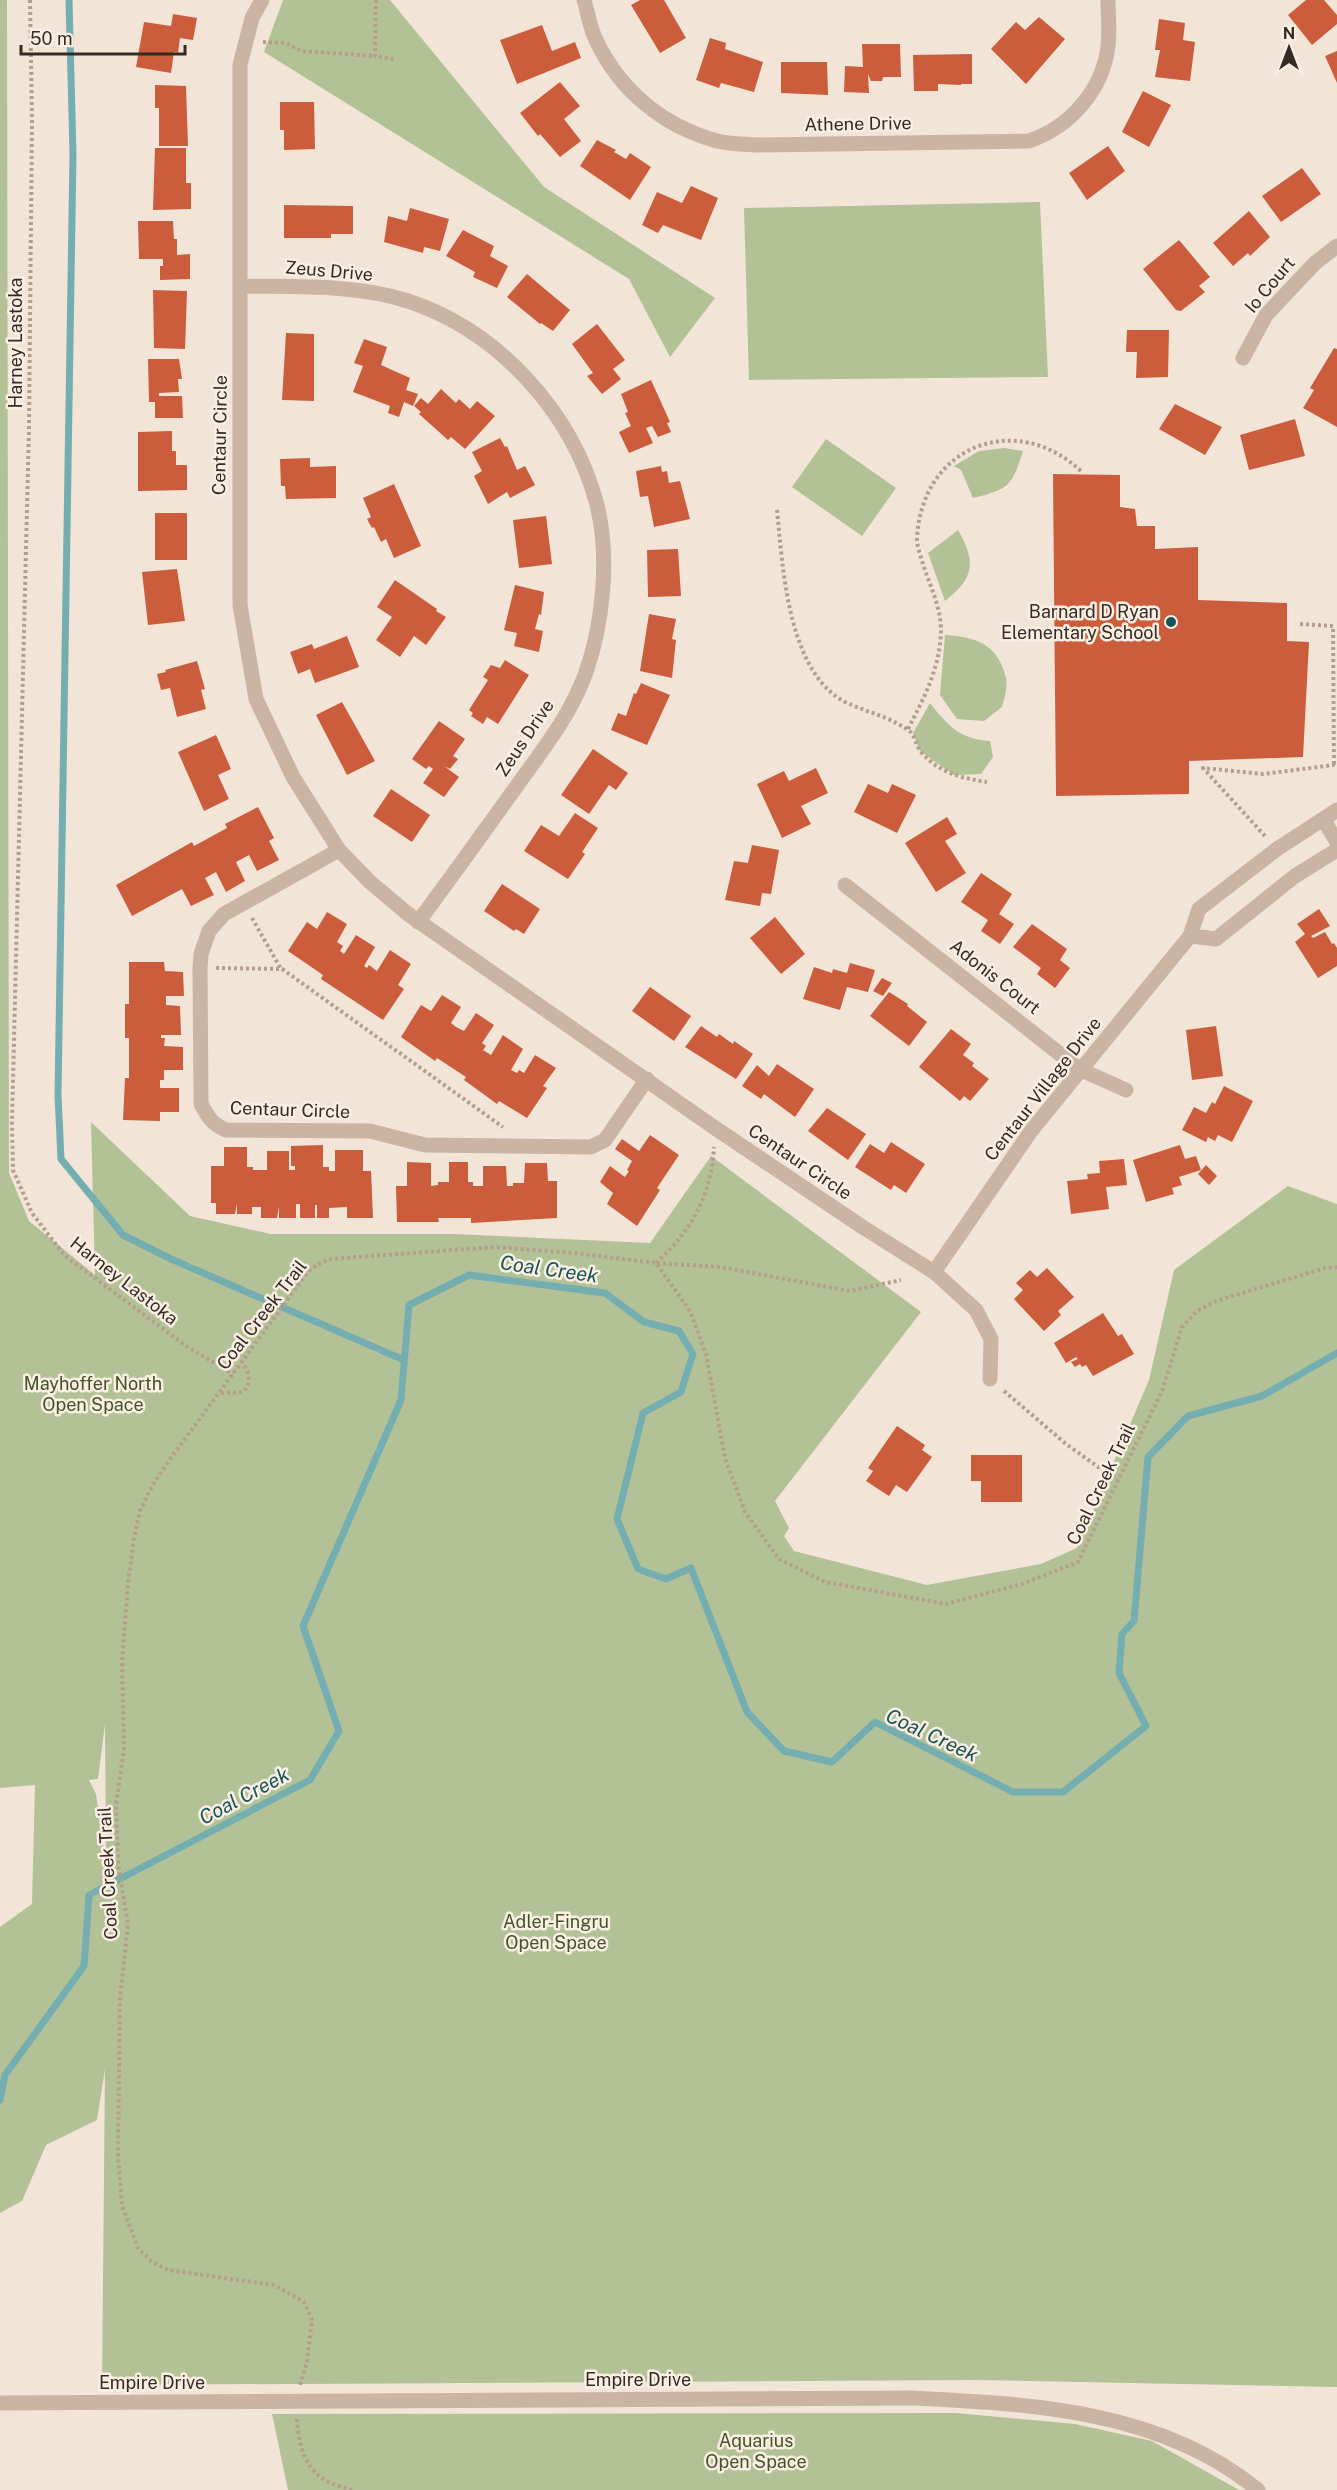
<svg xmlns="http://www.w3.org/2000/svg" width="1337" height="2490" font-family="'Public Sans',sans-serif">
  <rect width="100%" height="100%" fill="#f2e5d7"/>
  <path fill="#b3c197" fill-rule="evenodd" d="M 0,0 L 7,0 L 9,1173 L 29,1221 L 95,1275 L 91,1122 L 190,1216 L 271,1234 L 455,1234 L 650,1243 L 711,1156 L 921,1312 L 775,1501 L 789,1528 L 784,1536 L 794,1551 L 927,1585 L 1041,1564 L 1077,1548 L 1149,1380 L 1174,1270 L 1288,1186 L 1337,1204 L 1337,2387 L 974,2380 L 102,2385 L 105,2069 L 97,2120 L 46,2145 L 22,2201 L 0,2213 L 0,1927 L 32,1904 L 35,1785 L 0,1788 ZM 105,1724 L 106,1864 L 96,1794 L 89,1780 L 98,1779 Z
    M 283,0 L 390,0 L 544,187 L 715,298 L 670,357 L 629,279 L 264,52 Z
    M 1040,202 L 1048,377 L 749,380 L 744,208 Z
    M 826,439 L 896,488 L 862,536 L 792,487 Z
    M 1004,448 L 1023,451 C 1012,486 1009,489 973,498 L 961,470 L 954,466 L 979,451 Z
    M 958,530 C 976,561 975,578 945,601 L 928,553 Z
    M 945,635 C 976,637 998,644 1006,678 C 1008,687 1004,699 1002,707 L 984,721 L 957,719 L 940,695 Z
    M 930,703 C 948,726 960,739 990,741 L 993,757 L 981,774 L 954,775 L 920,751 L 913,733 Z
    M 956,2413 L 1075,2424 L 1152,2441 L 1239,2490 L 288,2490 L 272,2414 Z"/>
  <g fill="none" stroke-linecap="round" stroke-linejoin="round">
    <path stroke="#75aeb0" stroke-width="7" d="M 69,0 L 73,154 L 58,1095 L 61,1159 L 123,1235 L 171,1259 L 404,1360
      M 0,2100 L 5,2075 L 84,1966 L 89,1895 L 310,1780 L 339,1731 L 303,1626 L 401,1400 L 409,1305 L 469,1275 L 605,1293 L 644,1322 L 679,1331 L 693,1354 L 681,1392 L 643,1413 L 617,1519 L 638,1569 L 666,1579 L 691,1568 L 747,1712 L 784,1751 L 832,1762 L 875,1722 L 1013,1792 L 1063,1792 L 1146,1726 L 1119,1673 L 1122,1634 L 1134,1621 L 1148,1457 L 1188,1416 L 1262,1396 L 1337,1353"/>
  </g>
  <path fill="#cb5d3c" d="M 640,0 L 664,0 L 686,38 L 660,53 L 631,5 Z
    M 1306,0 L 1324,0 L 1337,15 L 1337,24 L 1312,45 L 1288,15 Z
    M 173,14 L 197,18 L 193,40 L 180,38 L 178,53 L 174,52 L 171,73 L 136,67 L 144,22 L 171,26 Z
    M 1039,17 L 1065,39 L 1026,84 L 991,49 L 1016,22 L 1025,30 Z
    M 1159,19 L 1185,23 L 1183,40 L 1195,42 L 1190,81 L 1155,77 L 1160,50 L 1155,50 Z
    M 542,25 L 552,51 L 575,42 L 581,58 L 517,84 L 500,40 Z
    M 710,38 L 726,43 L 725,49 L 763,62 L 754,92 L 721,83 L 719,88 L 696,80 Z
    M 862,44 L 900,44 L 901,77 L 883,77 L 882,81 L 871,81 L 868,74 L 869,93 L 844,92 L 845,66 L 863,67 Z
    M 1337,51 L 1337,83 L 1325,56 Z
    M 972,54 L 972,84 L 961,84 L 961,85 L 938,84 L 938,91 L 914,91 L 913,55 Z
    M 781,62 L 827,62 L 828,95 L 781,93 Z
    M 560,82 L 580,106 L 564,119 L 581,141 L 560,157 L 540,134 L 538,136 L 520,113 Z
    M 155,85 L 186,86 L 188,146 L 159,146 L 159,108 L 155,108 Z
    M 1143,91 L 1171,105 L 1149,147 L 1122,132 Z
    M 280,102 L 314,102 L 315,149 L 284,150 L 284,130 L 280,130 Z
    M 597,140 L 616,150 L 614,152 L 626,159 L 630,153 L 651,167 L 630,200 L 580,166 Z
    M 1108,146 L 1125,171 L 1087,200 L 1069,173 Z
    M 155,148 L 186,148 L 186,183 L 191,183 L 191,209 L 153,210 Z
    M 1302,168 L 1321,194 L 1281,222 L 1262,196 Z
    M 691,186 L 718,198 L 701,240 L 663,225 L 658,233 L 642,225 L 657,192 L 682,203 Z
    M 284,205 L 353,206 L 353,234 L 331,234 L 331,238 L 284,238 Z
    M 410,208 L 449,219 L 440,251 L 424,247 L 423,253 L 384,242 L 388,216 L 407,221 Z
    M 1249,211 L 1270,237 L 1250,256 L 1248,253 L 1233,266 L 1213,243 Z
    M 138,221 L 173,221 L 174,239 L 177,239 L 177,255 L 190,254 L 190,279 L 160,280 L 160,266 L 163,266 L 163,259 L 139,259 Z
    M 463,230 L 494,246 L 490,256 L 508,266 L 497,288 L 473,277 L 475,272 L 446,256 Z
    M 1179,240 L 1210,277 L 1199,286 L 1205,292 L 1181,311 L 1176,310 L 1143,269 Z
    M 527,274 L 570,310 L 553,331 L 541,323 L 540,324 L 507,297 Z
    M 153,290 L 187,291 L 185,349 L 154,348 Z
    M 597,324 L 625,360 L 613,369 L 621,379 L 602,394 L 587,376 L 593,373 L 572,344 Z
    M 1127,330 L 1169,330 L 1168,377 L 1136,378 L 1137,352 L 1126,352 Z
    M 286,333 L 314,334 L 314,401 L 282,400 Z
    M 364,339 L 387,347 L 381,365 L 410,378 L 406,390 L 418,394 L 413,406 L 404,402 L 399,417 L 388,413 L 390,406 L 353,392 L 363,366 L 354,363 Z
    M 1334,348 L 1337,349 L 1337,427 L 1303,408 L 1314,390 L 1310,388 Z
    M 148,359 L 179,359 L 182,379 L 178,379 L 179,392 L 159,393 L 159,396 L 182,396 L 183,418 L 155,418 L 155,402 L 149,402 Z
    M 651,380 L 670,422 L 667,423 L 671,432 L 658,437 L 652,426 L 646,428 L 653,443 L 629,453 L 619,432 L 631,426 L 625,413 L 628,412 L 621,394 Z
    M 441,389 L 456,403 L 459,399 L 470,409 L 477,401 L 495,416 L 465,449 L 451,437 L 448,440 L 419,414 L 421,412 L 414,406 L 421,398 L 428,404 Z
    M 1175,404 L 1222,427 L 1205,455 L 1159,429 Z
    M 1295,419 L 1305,456 L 1249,470 L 1240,435 Z
    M 172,431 L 172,451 L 176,451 L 176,465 L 187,465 L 187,490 L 138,491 L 138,432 Z
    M 500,438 L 505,447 L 507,446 L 517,470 L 525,466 L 535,485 L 510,498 L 507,492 L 488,504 L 474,476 L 482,471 L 472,452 Z
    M 310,458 L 310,467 L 336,466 L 336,498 L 286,499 L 285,486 L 281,486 L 280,459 Z
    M 661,466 L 662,472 L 667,471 L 669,483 L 680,481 L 690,519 L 654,527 L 648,496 L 640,497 L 636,471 Z
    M 1053,474 L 1120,475 L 1120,507 L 1135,509 L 1137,526 L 1155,526 L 1155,549 L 1198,547 L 1198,600 L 1287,603 L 1287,641 L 1309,642 L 1303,757 L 1189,761 L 1189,794 L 1056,796 Z
    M 394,484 L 421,546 L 394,558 L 386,539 L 381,542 L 374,527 L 372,528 L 367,519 L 371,517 L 363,498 Z
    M 155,513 L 187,513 L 187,560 L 155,560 Z
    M 546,516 L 552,564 L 519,568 L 513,520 Z
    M 678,549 L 681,596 L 648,597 L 647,550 Z
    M 177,569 L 185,621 L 148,625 L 142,572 Z
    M 395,580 L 437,609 L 436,611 L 446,617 L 426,645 L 414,636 L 400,657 L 376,640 L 392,617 L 377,607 Z
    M 515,585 L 544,592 L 541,615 L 539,614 L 535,629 L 543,631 L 539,652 L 514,646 L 517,633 L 504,630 Z
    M 649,614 L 676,619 L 672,639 L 676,640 L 672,678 L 640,671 Z
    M 347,636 L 359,667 L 315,683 L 310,669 L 298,674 L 290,652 L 312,644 L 314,649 Z
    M 505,660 L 529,675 L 498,724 L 487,717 L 483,724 L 471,716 L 473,713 L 469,710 L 488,680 L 483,677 L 491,665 L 500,668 Z
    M 197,661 L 205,689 L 201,690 L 206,709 L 177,717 L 170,688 L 161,690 L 157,674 L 166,672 L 165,670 Z
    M 641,683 L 670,695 L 647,745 L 611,730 L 618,713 L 626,716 L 634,693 L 636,694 Z
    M 342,702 L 375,761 L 347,775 L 316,715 Z
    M 439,721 L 465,739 L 453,756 L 458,759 L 450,769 L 444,766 L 459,777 L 444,797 L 423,783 L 433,769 L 429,766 L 426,769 L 412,759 Z
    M 216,735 L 231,769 L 218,775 L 229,799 L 204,811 L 178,752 Z
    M 593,749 L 628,773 L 616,790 L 609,785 L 589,814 L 561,795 Z
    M 816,768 L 828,793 L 801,806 L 811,824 L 782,838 L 757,784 L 784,771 L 789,781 Z
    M 868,784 L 888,793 L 892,784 L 916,795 L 897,833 L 854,812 Z
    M 391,789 L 430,815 L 412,842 L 373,816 Z
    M 258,807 L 274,838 L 269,841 L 279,860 L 257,871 L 249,855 L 236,862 L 245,881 L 226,892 L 216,872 L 205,878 L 214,895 L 191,906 L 182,889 L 132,916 L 116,885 L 192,842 L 194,846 L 227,828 L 225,824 Z
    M 575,813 L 598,828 L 582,852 L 585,854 L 568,879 L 524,851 L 541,825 L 559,836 Z
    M 947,817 L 957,834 L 945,841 L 966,873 L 936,892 L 905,843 Z
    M 752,845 L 779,850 L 771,894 L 762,893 L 760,906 L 725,900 L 734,861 L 748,863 Z
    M 981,873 L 1012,894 L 999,914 L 1014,924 L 1000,944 L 981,931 L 988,920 L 961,902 Z
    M 502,884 L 540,909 L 524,934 L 516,929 L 514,931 L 484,911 Z
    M 1319,909 L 1330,926 L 1311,936 L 1313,938 L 1325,932 L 1332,944 L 1334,943 L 1337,948 L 1337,966 L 1318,978 L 1295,942 L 1305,934 L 1297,924 Z
    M 327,912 L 347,924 L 337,942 L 343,946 L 340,951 L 344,954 L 356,935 L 375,947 L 364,966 L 367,968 L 369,965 L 377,971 L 390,950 L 411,964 L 398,985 L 404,989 L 383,1020 L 321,979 L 323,975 L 288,951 L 307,922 L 317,929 Z
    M 775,917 L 805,954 L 781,974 L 750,938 Z
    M 1032,924 L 1067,949 L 1060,960 L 1070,968 L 1055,988 L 1037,974 L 1041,968 L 1013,947 Z
    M 129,962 L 164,962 L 165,971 L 183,972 L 184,996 L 166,996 L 166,1005 L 180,1006 L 181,1035 L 161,1035 L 161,1038 L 165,1038 L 164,1046 L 183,1047 L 183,1070 L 164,1070 L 164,1080 L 160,1080 L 160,1088 L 179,1088 L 179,1112 L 160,1112 L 160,1121 L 123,1120 L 125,1078 L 129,1078 L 129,1038 L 125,1038 L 125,1004 L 129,1004 Z
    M 850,963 L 875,970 L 868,992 L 847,987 L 840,1010 L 803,999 L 814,967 L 832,973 L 833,969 L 847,973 Z
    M 882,978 L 892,983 L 883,996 L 873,991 Z
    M 650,987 L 691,1016 L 674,1041 L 632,1011 Z
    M 889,992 L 908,1004 L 907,1006 L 927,1022 L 909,1046 L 870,1016 Z
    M 442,995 L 461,1007 L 451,1023 L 456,1027 L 464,1031 L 476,1013 L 494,1025 L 482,1043 L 486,1046 L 483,1050 L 491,1055 L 503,1035 L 523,1049 L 511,1070 L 517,1073 L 519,1070 L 524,1073 L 535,1055 L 556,1068 L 543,1086 L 547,1088 L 527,1118 L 499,1101 L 497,1104 L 464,1080 L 466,1077 L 437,1058 L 435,1061 L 401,1037 L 421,1005 L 431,1011 Z
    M 701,1026 L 717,1037 L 719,1034 L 733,1044 L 734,1041 L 753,1054 L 736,1079 L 685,1047 Z
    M 1216,1026 L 1223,1076 L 1192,1080 L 1186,1030 Z
    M 951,1029 L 971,1044 L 963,1055 L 974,1063 L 972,1066 L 989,1079 L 970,1101 L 964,1096 L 960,1101 L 919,1067 Z
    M 777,1064 L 814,1089 L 795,1117 L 764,1094 L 761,1099 L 742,1086 L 757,1065 L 769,1076 Z
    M 1224,1086 L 1253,1101 L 1232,1142 L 1218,1135 L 1215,1141 L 1208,1137 L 1206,1142 L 1182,1130 L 1194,1107 L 1206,1113 L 1212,1102 L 1215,1104 Z
    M 827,1108 L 866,1134 L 848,1160 L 808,1131 Z
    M 650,1135 L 679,1155 L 657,1188 L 660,1190 L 637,1226 L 607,1204 L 613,1193 L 600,1182 L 610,1166 L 625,1177 L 629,1171 L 627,1170 L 632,1161 L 615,1149 L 622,1139 L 639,1151 Z
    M 891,1142 L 925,1164 L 906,1193 L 894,1185 L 891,1190 L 855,1167 L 870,1144 L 884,1153 Z
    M 323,1145 L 323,1167 L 329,1167 L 329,1171 L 335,1171 L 335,1150 L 363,1150 L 363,1171 L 371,1171 L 373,1218 L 347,1218 L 347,1207 L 329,1208 L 329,1218 L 317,1218 L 317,1205 L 315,1205 L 315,1218 L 300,1218 L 300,1204 L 296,1204 L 296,1218 L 279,1218 L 279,1207 L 277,1218 L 261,1218 L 261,1207 L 252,1207 L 252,1214 L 237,1214 L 237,1204 L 235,1214 L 216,1214 L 216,1203 L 211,1203 L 211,1166 L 224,1166 L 224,1147 L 247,1147 L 247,1167 L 253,1167 L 253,1170 L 267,1170 L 267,1151 L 289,1151 L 289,1170 L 295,1170 L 295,1166 L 291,1166 L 291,1146 Z
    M 1180,1145 L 1185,1159 L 1196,1156 L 1201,1170 L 1179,1177 L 1182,1185 L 1172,1188 L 1174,1194 L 1146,1202 L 1133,1160 Z
    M 1124,1159 L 1127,1185 L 1106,1187 L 1109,1209 L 1071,1214 L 1067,1181 L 1088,1179 L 1087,1174 L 1100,1173 L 1099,1161 Z
    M 407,1162 L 431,1163 L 431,1186 L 438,1185 L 438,1182 L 449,1182 L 449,1162 L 468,1162 L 468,1182 L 473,1182 L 473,1186 L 483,1186 L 483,1166 L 506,1166 L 507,1186 L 513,1186 L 513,1183 L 524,1183 L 525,1163 L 547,1163 L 548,1181 L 557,1181 L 557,1218 L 471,1223 L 471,1218 L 438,1218 L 439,1222 L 397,1222 L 396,1186 L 407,1186 Z
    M 1206,1165 L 1217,1176 L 1209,1185 L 1198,1174 Z
    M 1047,1268 L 1074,1297 L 1058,1311 L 1061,1315 L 1044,1331 L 1014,1299 L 1023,1290 L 1016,1283 L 1030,1270 L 1037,1277 Z
    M 1103,1313 L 1118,1336 L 1122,1334 L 1134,1354 L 1093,1376 L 1086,1365 L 1082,1367 L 1080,1364 L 1075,1367 L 1071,1362 L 1078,1359 L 1076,1357 L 1066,1363 L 1054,1343 Z
    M 897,1426 L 925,1445 L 922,1450 L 932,1457 L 907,1492 L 896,1485 L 889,1496 L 866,1481 L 873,1471 L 868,1468 Z
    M 971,1455 L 1022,1455 L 1022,1502 L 981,1502 L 981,1481 L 971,1481 Z"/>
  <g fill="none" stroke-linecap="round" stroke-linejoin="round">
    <path stroke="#b69e8d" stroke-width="4" stroke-dasharray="3 3" stroke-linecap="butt" d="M 30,0 L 32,119 L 29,427 L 12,1122 L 13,1170 L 32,1213 L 64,1255 L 186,1346 L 233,1374
      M 376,0 L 375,56 L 396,60
      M 263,42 L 286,43 L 301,51 L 375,56
      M 777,510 C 783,567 787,671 845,702 C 866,712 888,716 908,730 C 916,735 915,746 922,753 C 940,773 961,778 987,782
      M 1300,624 L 1333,626 L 1334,765
      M 908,729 C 924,698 940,668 941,631 C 941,606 929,584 922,561 C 920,554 917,546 917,539 C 921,446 1016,409 1082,472
      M 1265,836 L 1203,768 L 1263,774 L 1334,765 L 1337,767
      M 252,918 L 281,969
      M 216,968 L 282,969 L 503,1127
      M 656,1263 C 692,1230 711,1196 714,1147
      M 657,1263 L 720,1267 L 850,1291 L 901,1280
      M 1004,1391 L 1066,1444 L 1118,1481
      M 221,1393 L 243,1392 C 252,1383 250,1372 242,1363
      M 300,2385 L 307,2362 L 312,2320 L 304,2302 L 274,2285 L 168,2270 L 151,2261 L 138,2248 L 122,2206 L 118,2155 L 120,1998 L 128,1925 L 118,1863 L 116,1804 L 124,1750 L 122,1662 L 128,1584 L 134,1538 L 140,1511 L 152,1486 L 173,1455 L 308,1272 L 318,1264 L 330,1259 L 494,1247 L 574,1253 L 656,1263 L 690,1311 L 706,1354 L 725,1458 L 745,1512 L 779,1559 L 825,1582 L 946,1604 L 1022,1584 L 1078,1562 L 1162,1391 L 1182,1327 L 1197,1311 L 1216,1301 L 1325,1268 L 1337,1267
      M 297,2419 C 298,2441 304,2468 325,2480 C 333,2485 343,2487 352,2490"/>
    <path stroke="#cab4a3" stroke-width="15" d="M 262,0 L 252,18 L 240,65 L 240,605 L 256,699 L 293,777 L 339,850 L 370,882 L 408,914 L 715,1128 L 861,1226 L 934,1272 L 976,1310 L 991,1339 L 990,1379
      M 584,0 C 588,13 590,28 596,40 C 620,91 663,126 717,141 C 729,144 742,144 754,145 L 1029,141 C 1070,127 1103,90 1108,46 C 1110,31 1108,15 1108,0
      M 241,286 C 296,287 355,284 408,301 C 499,331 573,413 597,505 C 610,557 603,625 585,675 C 569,718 540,753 514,790 C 482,834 451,878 418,922
      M 1243,358 L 1266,315 L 1315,263 L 1337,246
      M 1323,819 L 1337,842
      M 339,850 L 224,914 L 209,931 L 201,954 L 200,968 L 201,1104 C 208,1117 212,1124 226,1130 L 370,1131 L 425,1145 L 591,1147 L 605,1140 L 647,1079
      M 845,885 L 1079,1069 L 1126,1090
      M 1190,936 L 1216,939 L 1295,876 L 1337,850
      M 934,1272 L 1031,1131 L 1190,936 L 1199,909 L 1277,849 L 1337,810
      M 0,2403 L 913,2398 C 1032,2404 1161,2410 1258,2490"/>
  </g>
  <circle fill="#1a5457" stroke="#faefe3" stroke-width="2" cx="1171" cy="622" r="6"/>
  <g text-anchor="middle" stroke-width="5" stroke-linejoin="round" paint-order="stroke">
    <g font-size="18" fill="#352a25" stroke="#faefe3">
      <text transform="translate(858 124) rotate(-1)" y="6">Athene Drive</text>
      <text transform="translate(329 271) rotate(5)" y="6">Zeus Drive</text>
      <text transform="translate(1270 285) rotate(-50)" y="6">Io Court</text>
      <text transform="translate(16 343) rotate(-90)" y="6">Harney Lastoka</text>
      <text transform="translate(220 435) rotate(-89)" y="6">Centaur Circle</text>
      <text transform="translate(525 738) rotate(-56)" y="6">Zeus Drive</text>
      <text transform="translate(995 977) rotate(38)" y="6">Adonis Court</text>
      <text transform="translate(1043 1089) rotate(-52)" y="6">Centaur Village Drive</text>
      <text transform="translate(290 1110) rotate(2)" y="6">Centaur Circle</text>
      <text transform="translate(800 1162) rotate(34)" y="6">Centaur Circle</text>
      <text transform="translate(124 1281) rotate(38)" y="6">Harney Lastoka</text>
      <text transform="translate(262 1315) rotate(-52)" y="6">Coal Creek Trail</text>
      <text transform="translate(1101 1484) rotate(-64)" y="6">Coal Creek Trail</text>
      <text transform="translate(108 1873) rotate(-93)" y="6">Coal Creek Trail</text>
      <text x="638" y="2386">Empire Drive</text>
      <text x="152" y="2389">Empire Drive</text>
    </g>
    <g font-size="18" fill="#352a25" stroke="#faefe3" text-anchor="end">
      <text x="1159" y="618">Barnard D Ryan<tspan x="1159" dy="21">Elementary School</tspan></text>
    </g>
    <g font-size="18" fill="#445428" stroke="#faefe3">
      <text x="93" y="1390">Mayhoffer North<tspan x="93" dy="21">Open Space</tspan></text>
      <text x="556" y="1928">Adler-Fingru<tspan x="556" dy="21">Open Space</tspan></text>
      <text x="756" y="2447">Aquarius<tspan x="756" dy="21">Open Space</tspan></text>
    </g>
    <g font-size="20" font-style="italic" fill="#1a5457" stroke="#faefe3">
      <text transform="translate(549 1269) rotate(8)" y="7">Coal Creek</text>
      <text transform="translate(932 1735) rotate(25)" y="7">Coal Creek</text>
      <text transform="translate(244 1796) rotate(-28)" y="7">Coal Creek</text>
    </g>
  </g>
  <g transform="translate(1289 48)" stroke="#faefe3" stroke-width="4.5" paint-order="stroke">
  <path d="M0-4.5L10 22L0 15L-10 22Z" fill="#352a25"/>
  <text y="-9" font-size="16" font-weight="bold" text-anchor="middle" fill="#352a25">N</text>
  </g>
  <path d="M21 45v9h164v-9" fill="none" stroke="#352a25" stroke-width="3"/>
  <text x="30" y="45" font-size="18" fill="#352a25" stroke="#faefe3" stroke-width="4.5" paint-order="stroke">50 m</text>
</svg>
